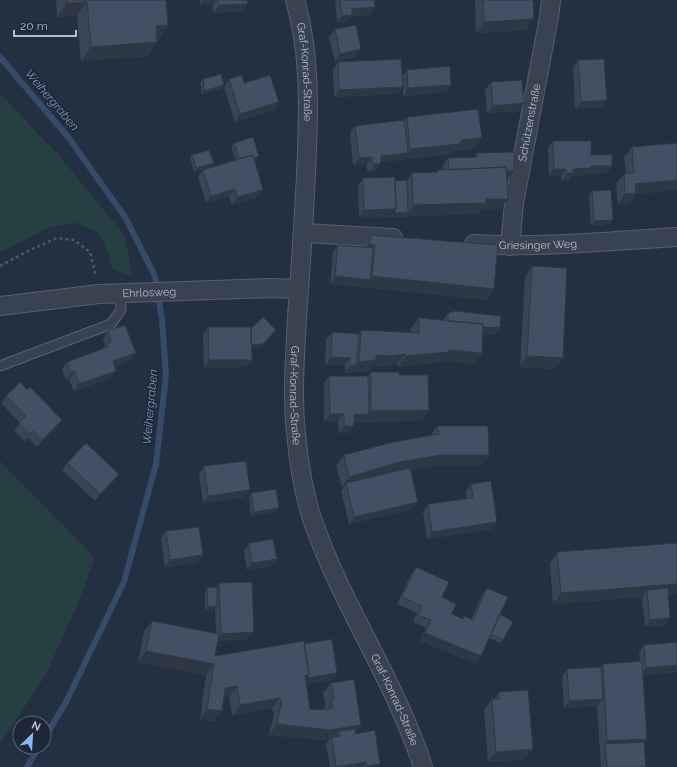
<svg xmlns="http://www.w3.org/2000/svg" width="677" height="767" font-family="Raleway,sans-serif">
  <rect width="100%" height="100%" fill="#233041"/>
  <path fill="#263f42" d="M 0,94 L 57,153 L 125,236 L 132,275 L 113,270 L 108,252 L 99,233 L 77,223 L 50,227 L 9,248 L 0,252 Z
    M 0,461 L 95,558 L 78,603 L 45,676 L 0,744 Z"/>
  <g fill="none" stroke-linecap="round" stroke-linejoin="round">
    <path stroke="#364b69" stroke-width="6" d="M 0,57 L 68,137 L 125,217 L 155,276 L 162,319 L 166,375 L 156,464 L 124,582 L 66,702 L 44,739
      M 27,767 L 39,747"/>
    <g stroke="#56606e" stroke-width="11">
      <path id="service" d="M 0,366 L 111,324 L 121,310 L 119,293"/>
    </g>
    <g stroke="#56606e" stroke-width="20">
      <g id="minor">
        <path id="s1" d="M 295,0 C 309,47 309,101 307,151 C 305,206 301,262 297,318 C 295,356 292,395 296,433 C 299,465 304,498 315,527 C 345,610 396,683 423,767"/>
        <path d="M 304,233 L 393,238"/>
        <path id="s2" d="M 474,244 C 542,248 609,241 677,237"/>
        <path id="s3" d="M 510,246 L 514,203 L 549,17 L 551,0"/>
        <path id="s4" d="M 0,306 L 99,294 L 270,288 L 299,289"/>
      </g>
    </g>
    <path stroke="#445c5f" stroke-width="2.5" stroke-dasharray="3 3" stroke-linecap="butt" d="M 0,266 L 30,250 L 57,238 L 74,240 L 90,252 L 96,276"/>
    <use href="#service" stroke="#384251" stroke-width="9"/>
    <use href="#minor" stroke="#384251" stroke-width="18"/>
  </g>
  <path fill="#394555" d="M 56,0 L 166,0 L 168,25 L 159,39 L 157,39 L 157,42 L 148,56 L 81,61 L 77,15 L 57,17 Z
    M 200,0 L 247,0 L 242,11 L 213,13 L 213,4 L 200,5 Z
    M 335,0 L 374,0 L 375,7 L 370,15 L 351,16 L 347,22 L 337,23 Z
    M 475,0 L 533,0 L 526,30 L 476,33 Z
    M 335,29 L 361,49 L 356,57 L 335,61 L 329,37 Z
    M 578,60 L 602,107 L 575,109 L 573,67 Z
    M 338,62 L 402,77 L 407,70 L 451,85 L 446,92 L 403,96 L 403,87 L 397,94 L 334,97 L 333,69 Z
    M 203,79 L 224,85 L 222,89 L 202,94 L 200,83 Z
    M 229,79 L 244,83 L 279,102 L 274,110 L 235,122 L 224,87 Z
    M 491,82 L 519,111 L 487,113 L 485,90 Z
    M 407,117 L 482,138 L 474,149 L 454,151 L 451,154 L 381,162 L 375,171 L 370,172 L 367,170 L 367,164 L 353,166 L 350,133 L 355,126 L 404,120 Z
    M 553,141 L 591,155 L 612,166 L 607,173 L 587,174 L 586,176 L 571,176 L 568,181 L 561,181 L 561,176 L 549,176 L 548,148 Z
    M 234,143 L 259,156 L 256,160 L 254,161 L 263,190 L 258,197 L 232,205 L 229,196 L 206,203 L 198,177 L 203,170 L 236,160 L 231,147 Z
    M 677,143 L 677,190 L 636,194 L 629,204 L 618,205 L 616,184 L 624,174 L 626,173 L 624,157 L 632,147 Z
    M 477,153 L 509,178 L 507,178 L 500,209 L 481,210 L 478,214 L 359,218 L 358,186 L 363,178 L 395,181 L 407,180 L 412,173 L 436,172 L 438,170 L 443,170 L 443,165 L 448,158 L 475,157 Z
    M 192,155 L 214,163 L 211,167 L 194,172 L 190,158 Z
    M 592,191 L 613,220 L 610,224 L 591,225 L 589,195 Z
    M 371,235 L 487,300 L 330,284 L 333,252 L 338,245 L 363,247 L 363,245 Z
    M 532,266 L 555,369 L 520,367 L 525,277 Z
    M 448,313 L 495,335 L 482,334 L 482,353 L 474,364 L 442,360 L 441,362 L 398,367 L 397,364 L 385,367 L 372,366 L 368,371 L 345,373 L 345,365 L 325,365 L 326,340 L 332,332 L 359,334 L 361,330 L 411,333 L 411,329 L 419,318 L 443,320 Z
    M 208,327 L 251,329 L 274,333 L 260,348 L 251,348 L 252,360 L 246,367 L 204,368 L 203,335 Z
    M 108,331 L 136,353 L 130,360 L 115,366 L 111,378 L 74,391 L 69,379 L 66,380 L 62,369 L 67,362 L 102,349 L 105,346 L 103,339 Z
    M 371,372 L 399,375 L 429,410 L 421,421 L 354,422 L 354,426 L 349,433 L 339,433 L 338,421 L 324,422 L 324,384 L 329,376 L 368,376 Z
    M 6,396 L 57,427 L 37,447 L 28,438 L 25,441 L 14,431 L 20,423 L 1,403 Z
    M 437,426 L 489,455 L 481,466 L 434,466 L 410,470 L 413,509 L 349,524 L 341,491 L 344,487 L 342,487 L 336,466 L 344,455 L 430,436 Z
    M 67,463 L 119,474 L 113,482 L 95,501 L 62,470 Z
    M 204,466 L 245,497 L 203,503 L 199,474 Z
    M 471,484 L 492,529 L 427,539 L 423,512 L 428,504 L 467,498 L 466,491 Z
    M 251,493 L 276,512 L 251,516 L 249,496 Z
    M 166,531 L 198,563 L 165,567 L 161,538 Z
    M 249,543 L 271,566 L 247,570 L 244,551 Z
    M 677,543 L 677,594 L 668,595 L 665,626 L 645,627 L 642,597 L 553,604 L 550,563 L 557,552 Z
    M 416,567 L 442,597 L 452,614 L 462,619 L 464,616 L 471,619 L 482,596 L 487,588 L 500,614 L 503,640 L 500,643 L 489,638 L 481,656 L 476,664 L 420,641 L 426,628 L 413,622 L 417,613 L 397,604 L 411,574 Z
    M 219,583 L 249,639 L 218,641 L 215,656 L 304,644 L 337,673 L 332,680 L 306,684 L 310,709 L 323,709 L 326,706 L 323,693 L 331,683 L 361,725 L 356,732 L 356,734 L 378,767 L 330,767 L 326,744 L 330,739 L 322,740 L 269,735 L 274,715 L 272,708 L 232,716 L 229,697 L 224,698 L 222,711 L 214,721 L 200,720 L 206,675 L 138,662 L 144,632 L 152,621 L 216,633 L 215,610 L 205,611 L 205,591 L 207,588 L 217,587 Z
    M 644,645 L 677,672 L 643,675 L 647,739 L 644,742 L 646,767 L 601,767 L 597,706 L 564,708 L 562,676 L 567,669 L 601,667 L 603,664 L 640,662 L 639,652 Z
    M 499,692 L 525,759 L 488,762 L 484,710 L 492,699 L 494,699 Z"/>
  <path fill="#2e3845" d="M 204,0 L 216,0 L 213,4 L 200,5 Z
    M 87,2 L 77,15 L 57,17 L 67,3 Z
    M 248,4 L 242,11 L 213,13 L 219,5 Z
    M 375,7 L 370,15 L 351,16 L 347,22 L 337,23 L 342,16 L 352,9 Z
    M 534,19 L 526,30 L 476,33 L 484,22 Z
    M 168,25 L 159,39 L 146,40 L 156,26 Z
    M 157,42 L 148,56 L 81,61 L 91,47 Z
    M 361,49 L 356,57 L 335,61 L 340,54 Z
    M 224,85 L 222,89 L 202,94 L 204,91 Z
    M 451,85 L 446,92 L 403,96 L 408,88 Z
    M 403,87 L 397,94 L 334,97 L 339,90 Z
    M 607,100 L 602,107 L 575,109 L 581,102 Z
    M 279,102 L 274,110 L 235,122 L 240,114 Z
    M 524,103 L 519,111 L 487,113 L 493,106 Z
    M 482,138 L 474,149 L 454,151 L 451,154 L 403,160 L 410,149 L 462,140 Z
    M 408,153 L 403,160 L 376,163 L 381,156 Z
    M 259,156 L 256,160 L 237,166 L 240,162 Z
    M 372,157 L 367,164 L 353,166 L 359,158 Z
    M 214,163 L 211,167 L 194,172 L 196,168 Z
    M 375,164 L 380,164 L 375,171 L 370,172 Z
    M 591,166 L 612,166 L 607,173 L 587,174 L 586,176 L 571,176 L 568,181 L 561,181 L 567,173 L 573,169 Z
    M 554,169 L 566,169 L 561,176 L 549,176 Z
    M 514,171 L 509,178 L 473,179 L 478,172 Z
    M 677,180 L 677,190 L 636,194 L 629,204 L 618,205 L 625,194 L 635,184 Z
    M 235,189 L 229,196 L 206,203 L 211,196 Z
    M 263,190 L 258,197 L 232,205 L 237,197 Z
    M 486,199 L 508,199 L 500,209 L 481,210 L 478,214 L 359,218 L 364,210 L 396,209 L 408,212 L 413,205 Z
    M 613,220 L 610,224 L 591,225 L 594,221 Z
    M 369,244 L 375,245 L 368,256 L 362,255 Z
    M 335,276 L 370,280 L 372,276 L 494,289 L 487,300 L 330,284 Z
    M 448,324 L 500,328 L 495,335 L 442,332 Z
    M 276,330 L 260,348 L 246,348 Z
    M 449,350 L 482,353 L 474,364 L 442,360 L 441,362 L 398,367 L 405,356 Z
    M 136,353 L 130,360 L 108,368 L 113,361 Z
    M 405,354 L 397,364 L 385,367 L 372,366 L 368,371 L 345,373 L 350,366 L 356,365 L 359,362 L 376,355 Z
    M 527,356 L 563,358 L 555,369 L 520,367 Z
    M 331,357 L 350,358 L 345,365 L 325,365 Z
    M 209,360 L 252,360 L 246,367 L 204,368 Z
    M 75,371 L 69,379 L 66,380 L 71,372 Z
    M 116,371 L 111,378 L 74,391 L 79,384 Z
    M 429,410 L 421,421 L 349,422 L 354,415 L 369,414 L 371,411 Z
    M 330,414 L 344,414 L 338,421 L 324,422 Z
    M 62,420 L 57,427 L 37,447 L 42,440 Z
    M 344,426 L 354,426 L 349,433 L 339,433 Z
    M 33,431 L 28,438 L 25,441 L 30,434 Z
    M 442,455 L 489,455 L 481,466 L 434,466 L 393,473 L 346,483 L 344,487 L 342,487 L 349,477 L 400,462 Z
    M 119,474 L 113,482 L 95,501 L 100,494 Z
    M 250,490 L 245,497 L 203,503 L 208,496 Z
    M 418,502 L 413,509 L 349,524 L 354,517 Z
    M 279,508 L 276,512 L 251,516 L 254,512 Z
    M 497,522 L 492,529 L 427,539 L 432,532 Z
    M 203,555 L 198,563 L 165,567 L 170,560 Z
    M 277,559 L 271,566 L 247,570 L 252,563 Z
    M 677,584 L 677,594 L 648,596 L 647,590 L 642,597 L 553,604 L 561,593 Z
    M 217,606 L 215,610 L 205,611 L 208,607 Z
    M 670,618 L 665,626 L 645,627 L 650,620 Z
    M 254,632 L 249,639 L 216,641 L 221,634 Z
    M 425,633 L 481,656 L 476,664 L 420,641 Z
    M 146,651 L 214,664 L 206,675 L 138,662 Z
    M 677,665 L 677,672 L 641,675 L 646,668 Z
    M 337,673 L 332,680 L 302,685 L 305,676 L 309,674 Z
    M 237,686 L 229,697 L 218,699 L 225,688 Z
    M 280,698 L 272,708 L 232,716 L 240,705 Z
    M 603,699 L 597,706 L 564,708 L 569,701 Z
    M 207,709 L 222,711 L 214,721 L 200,720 Z
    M 277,724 L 361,725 L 353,736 L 340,736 L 339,731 L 334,739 L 332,737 L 330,739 L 322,740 L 269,735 Z
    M 647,739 L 639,749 L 605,744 L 607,741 Z
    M 533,749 L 525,759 L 488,762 L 496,752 Z
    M 366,762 L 363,767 L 338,767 Z
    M 380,764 L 378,767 L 366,767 L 367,766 Z"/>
  <path fill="#425063" stroke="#2e3845" d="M 66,0 L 166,0 L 168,25 L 156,26 L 157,42 L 91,47 L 87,2 L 67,3 Z
    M 218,0 L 247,0 L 248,4 L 219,5 Z
    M 340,0 L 374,0 L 375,7 L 352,9 L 352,15 L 342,16 Z
    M 483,0 L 533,0 L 534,19 L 484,22 Z
    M 356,25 L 361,49 L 340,54 L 335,29 Z
    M 401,59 L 403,87 L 339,90 L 338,62 Z
    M 604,59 L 607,100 L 581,102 L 578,60 Z
    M 450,66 L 451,85 L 408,88 L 407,70 Z
    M 221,74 L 224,85 L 204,91 L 203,79 Z
    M 242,75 L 244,83 L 270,75 L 279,102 L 240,114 L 229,79 Z
    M 522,80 L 524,103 L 493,106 L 491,82 Z
    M 478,109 L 482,138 L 462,140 L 459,144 L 410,149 L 407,117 Z
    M 404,120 L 408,153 L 381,156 L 381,161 L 380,164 L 375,164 L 372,162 L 372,157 L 359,158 L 355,126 Z
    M 253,137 L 259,156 L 254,158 L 253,155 L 239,159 L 234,143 Z
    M 553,141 L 591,141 L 591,155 L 612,155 L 612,166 L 591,166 L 591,168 L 573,169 L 573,173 L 567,173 L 566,169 L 554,169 Z
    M 677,143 L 677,180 L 635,184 L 636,193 L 625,194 L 624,174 L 634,173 L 632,147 Z
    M 209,150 L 214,163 L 196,168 L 192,155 Z
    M 514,152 L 514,171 L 507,171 L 506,167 L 449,170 L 448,158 L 477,157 L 477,153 Z
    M 253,155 L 263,190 L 237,197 L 235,189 L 211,196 L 203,170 Z
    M 506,167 L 508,199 L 486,199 L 486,203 L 413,205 L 412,173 L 438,172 L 438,170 Z
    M 395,177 L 396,209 L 364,210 L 363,178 Z
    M 407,180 L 408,212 L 394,213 L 396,209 L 395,181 Z
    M 611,190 L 613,220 L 594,221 L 592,191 Z
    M 371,235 L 498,245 L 494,289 L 372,276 L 375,245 L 369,244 Z
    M 338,245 L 373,248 L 370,280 L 335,276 Z
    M 532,266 L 567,268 L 563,358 L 527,356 Z
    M 455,311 L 501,316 L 500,328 L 483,327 L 483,324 L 448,321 L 448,313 Z
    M 263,317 L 276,330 L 263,344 L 251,345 L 251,329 Z
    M 419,318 L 483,324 L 482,353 L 449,350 L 448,352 L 405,356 L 405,354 L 393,356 L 376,355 L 376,360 L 359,362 L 361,330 L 419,333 Z
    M 125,325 L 136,353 L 113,361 L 116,371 L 79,384 L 75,371 L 71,372 L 67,362 L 108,347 L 107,343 L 111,342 L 108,331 Z
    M 208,327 L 251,327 L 252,360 L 209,360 Z
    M 332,332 L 359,334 L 356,365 L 350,366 L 350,358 L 331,357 Z
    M 371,372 L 399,372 L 399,375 L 428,375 L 429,410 L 371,411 Z
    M 329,376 L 368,376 L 369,414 L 354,415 L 354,426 L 344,426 L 344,414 L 330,414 Z
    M 20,382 L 27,390 L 30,387 L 62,420 L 42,440 L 33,431 L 30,434 L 19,423 L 26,416 L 6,396 Z
    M 437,426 L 488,426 L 489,455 L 442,455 L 400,462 L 349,477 L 344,455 L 393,442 L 439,434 Z
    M 86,443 L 119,474 L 100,494 L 67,463 Z
    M 246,461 L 250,490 L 208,496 L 204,466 Z
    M 410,468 L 418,502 L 354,517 L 346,483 Z
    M 491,481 L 497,522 L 432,532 L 428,504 L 473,498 L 471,484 Z
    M 276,489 L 279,508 L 254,512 L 251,493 Z
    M 199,527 L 203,555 L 170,560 L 166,531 Z
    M 273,539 L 277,559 L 252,563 L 249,543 Z
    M 677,543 L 677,584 L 561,593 L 557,552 Z
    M 416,567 L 449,582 L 442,597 L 456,604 L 452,614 L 463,619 L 464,616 L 473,620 L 487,588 L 508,597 L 481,656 L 425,633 L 431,620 L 418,615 L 422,606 L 402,597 Z
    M 252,582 L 254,632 L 221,634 L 219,583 Z
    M 217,587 L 217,606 L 208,607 L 207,588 Z
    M 668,588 L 670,618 L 650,620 L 647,590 Z
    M 500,614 L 513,622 L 503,640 L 491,634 Z
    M 152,621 L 219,634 L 215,656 L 304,641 L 309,674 L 305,676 L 310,709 L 326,710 L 333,708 L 331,699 L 334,698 L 331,683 L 354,679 L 361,725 L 329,730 L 277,724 L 281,704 L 280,698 L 240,705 L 237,686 L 225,688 L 222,711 L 207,709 L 214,664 L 146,651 Z
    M 332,639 L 337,673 L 307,678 L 309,674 L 304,644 Z
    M 677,642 L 677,665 L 646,668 L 644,645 Z
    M 642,661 L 647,739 L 607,741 L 603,664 Z
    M 601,667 L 603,699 L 569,701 L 567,669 Z
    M 528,690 L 533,749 L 496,752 L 492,699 L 499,699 L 499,692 Z
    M 355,729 L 356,734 L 375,730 L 380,764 L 367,766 L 366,762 L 336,767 L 332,737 L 340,736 L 339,731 Z
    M 644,742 L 646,767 L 607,767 L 605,744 Z"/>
  <g text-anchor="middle" stroke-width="3" stroke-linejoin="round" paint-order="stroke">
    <g font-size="11" fill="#b4bdcb" stroke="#1d2736">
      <text dy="4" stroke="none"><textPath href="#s1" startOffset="73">Graf-Konrad-Straße</textPath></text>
      <text dy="4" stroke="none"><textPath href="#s3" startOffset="125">Schützenstraße</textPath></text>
      <text dy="4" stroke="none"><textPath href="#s2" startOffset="64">Griesinger Weg</textPath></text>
      <text dy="4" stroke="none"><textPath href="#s4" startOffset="150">Ehrlosweg</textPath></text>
      <text dy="4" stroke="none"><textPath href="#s1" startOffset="397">Graf-Konrad-Straße</textPath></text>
      <text dy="4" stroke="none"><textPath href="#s1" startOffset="721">Graf-Konrad-Straße</textPath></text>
    </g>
    <g font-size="12" font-style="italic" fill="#7a93b4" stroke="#1d2736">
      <text transform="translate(52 100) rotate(50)" y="4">Weihergraben</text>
      <text transform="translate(150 407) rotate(-85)" y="4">Weihergraben</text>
    </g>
  </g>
  <g transform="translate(32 735) rotate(25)"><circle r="19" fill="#1d2736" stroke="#596372"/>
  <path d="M0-3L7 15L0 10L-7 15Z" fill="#86b5fe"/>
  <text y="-6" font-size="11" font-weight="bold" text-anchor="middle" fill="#b4bdcb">N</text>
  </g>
  <path d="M14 30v6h62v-6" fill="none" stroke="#b4bdcb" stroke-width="2"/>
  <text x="20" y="30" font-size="12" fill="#b4bdcb" stroke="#1d2736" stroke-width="3" paint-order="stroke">20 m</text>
</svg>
